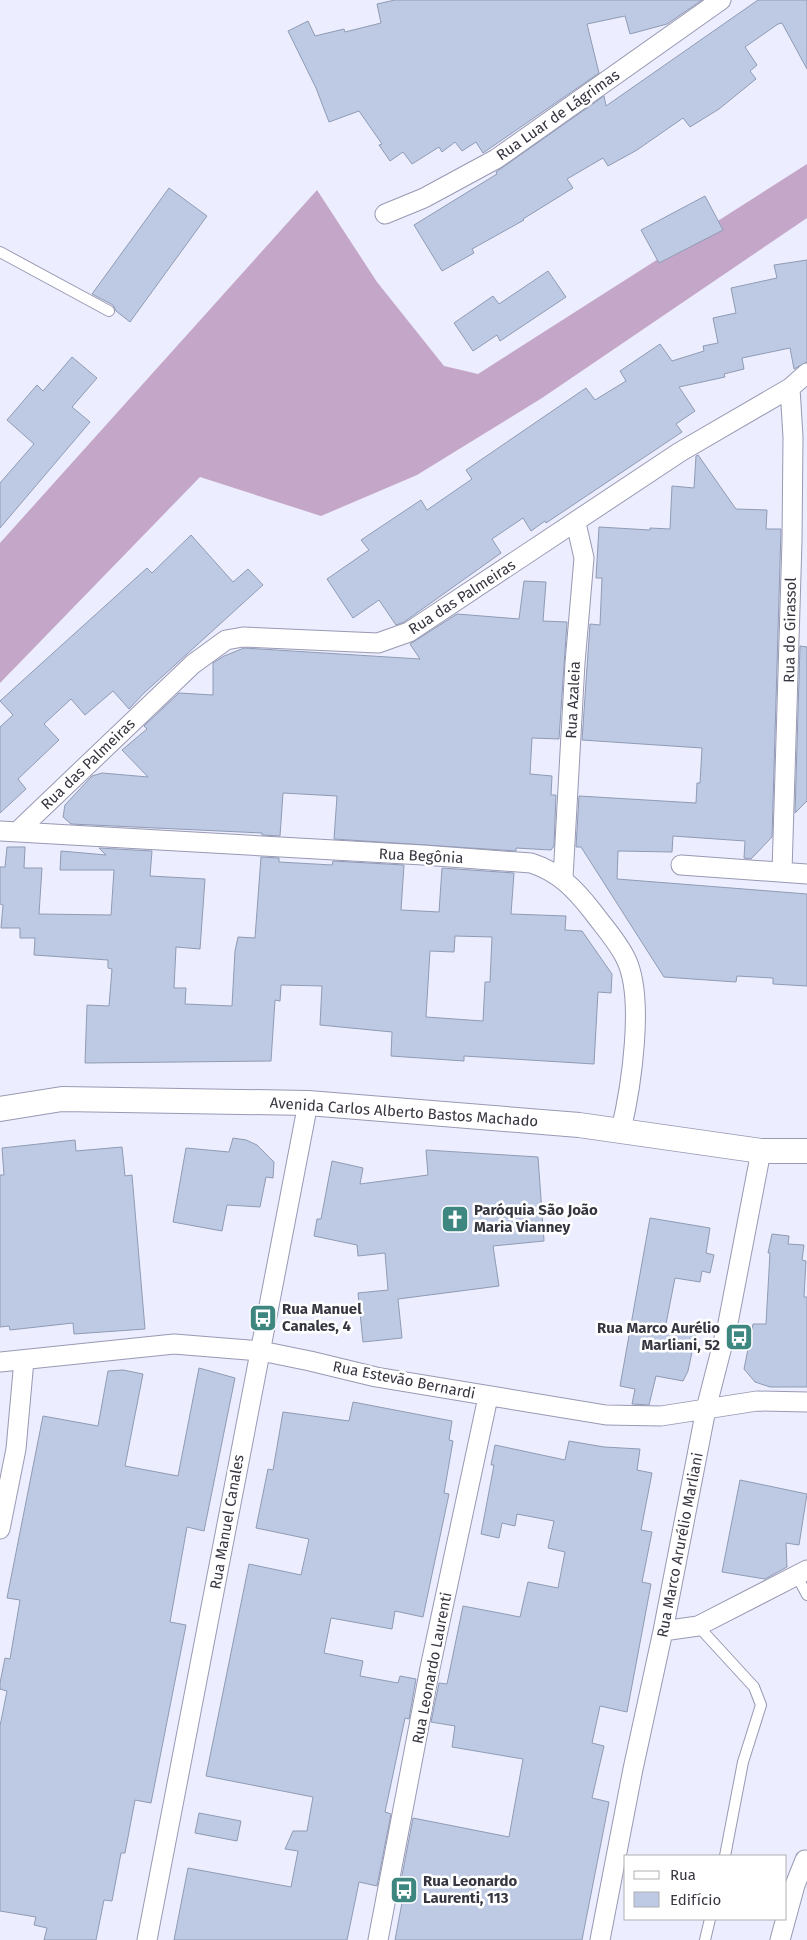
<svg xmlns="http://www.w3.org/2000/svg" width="807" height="1940" font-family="'Fira Sans',sans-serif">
  <rect width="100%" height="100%" fill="#ecedfe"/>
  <path fill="#c4a6c9" d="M 807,164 L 807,218 L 542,398 L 417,475 L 321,516 L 200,477 L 0,683 L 0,543 L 317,190 L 377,282 L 444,366 L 478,374 Z"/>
  <path fill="#becae4" stroke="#8f9bb4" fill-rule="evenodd" d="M 395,0 L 702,0 L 667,24 L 630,34 L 625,16 L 587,24 L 599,73 L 483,153 L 476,142 L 462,151 L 455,142 L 442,152 L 439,147 L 412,164 L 403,152 L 390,161 L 379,145 L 382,144 L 359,111 L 329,122 L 316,88 L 288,31 L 308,21 L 315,36 L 344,29 L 345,32 L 381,23 L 377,4 Z
    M 758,0 L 807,0 L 807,69 L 782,23 L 778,24 L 745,47 L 757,65 L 750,71 L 756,79 L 719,109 L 690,127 L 683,118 L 637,150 L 608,166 L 603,158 L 567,179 L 573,188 L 523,219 L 524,220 L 472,249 L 474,253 L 442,271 L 414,225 L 497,174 L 496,172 L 604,96 L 606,106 Z
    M 169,188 L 207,216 L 130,322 L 116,311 L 113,305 L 92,294 Z
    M 705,196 L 723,230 L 659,263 L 641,230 Z
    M 807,260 L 807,362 L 794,369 L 790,348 L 742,358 L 744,369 L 724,374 L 725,377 L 679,387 L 695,411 L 676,424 L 682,432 L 546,523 L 545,521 L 531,531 L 523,518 L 492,539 L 501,553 L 404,622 L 396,625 L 379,600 L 353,618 L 327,579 L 369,550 L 361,540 L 421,500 L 427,510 L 472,479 L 466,470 L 586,388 L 595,400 L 626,381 L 620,371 L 660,344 L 672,361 L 704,351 L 703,346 L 718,343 L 713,318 L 736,313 L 731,288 L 777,278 L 774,265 Z
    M 548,271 L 566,297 L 500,341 L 497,335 L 473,351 L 454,323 L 493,296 L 499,304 Z
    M 72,357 L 97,378 L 72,407 L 90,422 L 0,528 L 0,483 L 34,444 L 7,420 L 37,385 L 43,391 Z
    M 698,455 L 736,509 L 767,510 L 766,529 L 781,529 L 772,837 L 751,859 L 744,858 L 745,841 L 673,836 L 672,852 L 618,851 L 617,879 L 807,894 L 807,986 L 773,984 L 773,978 L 737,976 L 736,982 L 664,977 L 581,847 L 576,847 L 579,796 L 696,803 L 697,783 L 700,783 L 702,748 L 582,740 L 590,624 L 600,625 L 602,578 L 596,578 L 599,527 L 650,530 L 650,528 L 670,529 L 672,486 L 694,488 L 696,456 Z
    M 191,535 L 233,582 L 248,569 L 263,585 L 143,694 L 129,709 L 113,691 L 85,715 L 71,699 L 44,724 L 59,740 L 18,779 L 26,789 L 0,813 L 0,727 L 13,715 L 0,701 L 147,568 L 152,573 Z
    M 524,581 L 546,582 L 543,621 L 567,622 L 559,739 L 532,738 L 530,774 L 552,776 L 551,795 L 556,795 L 554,846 L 551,850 L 516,848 L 516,851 L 334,839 L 337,796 L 283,793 L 280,836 L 262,835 L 262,833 L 71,824 L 63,817 L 65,805 L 92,776 L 102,773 L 148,777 L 122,750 L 147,729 L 144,726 L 179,693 L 213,695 L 213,663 L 224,656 L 244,648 L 420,659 L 410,644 L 457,614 L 519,619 Z
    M 800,646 L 807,647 L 807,801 L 795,813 Z
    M 7,847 L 25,847 L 24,868 L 42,868 L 39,914 L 111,915 L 114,870 L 60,870 L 61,851 L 106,855 L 99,848 L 152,851 L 150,876 L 205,879 L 200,949 L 176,947 L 174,988 L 186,988 L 185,1004 L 232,1006 L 235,951 L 238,937 L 255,938 L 261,857 L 279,858 L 279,862 L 332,865 L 333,861 L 404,865 L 401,910 L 439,912 L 442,868 L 514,873 L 511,914 L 566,916 L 565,930 L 582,931 L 612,974 L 611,993 L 598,992 L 594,1064 L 464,1056 L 464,1061 L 391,1056 L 392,1032 L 320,1025 L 322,986 L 281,985 L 280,1001 L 275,1000 L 271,1061 L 85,1063 L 87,1005 L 109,1006 L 112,969 L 108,968 L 108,960 L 34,955 L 35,938 L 20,938 L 20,928 L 1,928 L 3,905 L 0,904 L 0,867 L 5,867 ZM 455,936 L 492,937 L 490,982 L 485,982 L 483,1021 L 426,1017 L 430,951 L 454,952 Z
    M 233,1138 L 246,1140 L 257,1145 L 274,1162 L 273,1178 L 266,1177 L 260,1207 L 227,1205 L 222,1231 L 173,1222 L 186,1148 L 229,1152 Z
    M 75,1140 L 76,1151 L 122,1147 L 125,1176 L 132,1175 L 145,1329 L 74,1334 L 73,1323 L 10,1330 L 9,1326 L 0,1327 L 0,1175 L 4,1175 L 2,1148 Z
    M 426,1150 L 538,1157 L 544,1241 L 493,1246 L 499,1286 L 398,1299 L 402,1338 L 363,1342 L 358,1293 L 388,1290 L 385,1253 L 358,1256 L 357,1245 L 314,1236 L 317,1219 L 321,1219 L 332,1161 L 363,1168 L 360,1184 L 428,1175 Z
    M 650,1218 L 710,1228 L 706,1253 L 714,1255 L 710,1273 L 702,1271 L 700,1282 L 675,1278 L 665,1329 L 696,1333 L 688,1371 L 683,1381 L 656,1376 L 649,1405 L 632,1404 L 635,1389 L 620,1386 Z
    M 772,1234 L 789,1236 L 788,1244 L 804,1245 L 802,1260 L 806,1261 L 804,1297 L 807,1297 L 807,1387 L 770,1387 L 755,1382 L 744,1369 L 753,1324 L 766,1324 L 770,1253 L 768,1253 Z
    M 199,1368 L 235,1378 L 204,1531 L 187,1527 L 170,1622 L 186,1625 L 151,1803 L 135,1800 L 125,1853 L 121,1853 L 112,1901 L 104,1900 L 96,1940 L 44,1940 L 47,1928 L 34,1925 L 36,1917 L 0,1911 L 0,1726 L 7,1691 L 0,1689 L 0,1683 L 5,1658 L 10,1659 L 20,1600 L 7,1598 L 43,1416 L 98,1426 L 108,1371 L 123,1370 L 143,1374 L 125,1466 L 178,1476 Z
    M 353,1402 L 452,1421 L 449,1440 L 453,1441 L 444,1493 L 449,1494 L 423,1617 L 395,1611 L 392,1629 L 331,1618 L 324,1653 L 363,1661 L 360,1676 L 398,1683 L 400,1676 L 416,1679 L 409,1719 L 405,1718 L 385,1812 L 391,1814 L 377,1886 L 359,1882 L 347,1940 L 174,1940 L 188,1868 L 291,1887 L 298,1851 L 285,1849 L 293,1831 L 307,1831 L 313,1797 L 206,1776 L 249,1564 L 301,1575 L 309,1539 L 256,1528 L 268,1469 L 273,1470 L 283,1412 L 349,1421 Z
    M 569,1441 L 604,1447 L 640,1449 L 637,1470 L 652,1473 L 641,1530 L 652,1532 L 642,1582 L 651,1584 L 627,1712 L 600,1706 L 592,1743 L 604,1746 L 592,1798 L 609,1802 L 582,1940 L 395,1940 L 404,1892 L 399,1891 L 413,1818 L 509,1837 L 523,1759 L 452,1747 L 455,1726 L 431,1722 L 439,1683 L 447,1684 L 463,1606 L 520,1617 L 528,1582 L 558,1588 L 565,1552 L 548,1548 L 554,1521 L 517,1514 L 515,1526 L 502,1523 L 499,1538 L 481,1534 L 494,1465 L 491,1465 L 495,1445 L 565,1460 Z
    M 740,1480 L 807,1494 L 799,1545 L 786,1543 L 787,1567 L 765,1579 L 722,1572 Z
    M 199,1813 L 241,1821 L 237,1841 L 195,1833 Z"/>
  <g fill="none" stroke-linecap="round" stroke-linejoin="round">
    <g stroke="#9899b3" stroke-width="12">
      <path id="service" d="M 0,252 L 109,311
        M 797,1576 L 807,1595
        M 698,1626 L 754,1687 L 761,1705 L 743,1762 L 725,1856
        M 705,1940 L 710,1919"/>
    </g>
    <g stroke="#9899b3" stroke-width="21">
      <path id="minor" d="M 385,214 L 424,198 L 496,159 L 721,0
        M 0,831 L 423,855 L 531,863 C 559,872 575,889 593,912 C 604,927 618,942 626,959 C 645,998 631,1088 621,1130
        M 18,831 L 193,664 L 226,640 L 243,637 L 378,643 L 409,632 L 680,452 L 790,388 L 807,373
        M 681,865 L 807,874
        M 782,872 L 792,541 L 793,437 L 790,388
        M 563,878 L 575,663 L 584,558 L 576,523
        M 0,1362 L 174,1344 L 261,1351 L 310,1361 L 376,1377 L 606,1415 L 661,1416 L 757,1401 L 807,1402
        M 0,1529 L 16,1449 L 24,1360
        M 663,1631 L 698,1626 L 807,1570
        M 147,1940 L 308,1103
        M 378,1940 L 430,1668 L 488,1397
        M 600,1940 L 633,1769 L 663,1631 L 706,1409 L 728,1323 L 761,1151
        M 780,1940 L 795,1885 L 805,1860 L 807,1862"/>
    </g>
    <g stroke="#9899b3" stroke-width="26">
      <path id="tertiary" d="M 0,1109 L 62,1099 L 308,1103 L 579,1125 L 761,1151 L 807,1151"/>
    </g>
    <use href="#service" stroke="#fff" stroke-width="10"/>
    <use href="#minor" stroke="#fff" stroke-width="19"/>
    <use href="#tertiary" stroke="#fff" stroke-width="24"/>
  </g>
  <defs>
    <g id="church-square" transform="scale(1.4375)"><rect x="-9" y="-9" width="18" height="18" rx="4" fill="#3e8680" stroke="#fff"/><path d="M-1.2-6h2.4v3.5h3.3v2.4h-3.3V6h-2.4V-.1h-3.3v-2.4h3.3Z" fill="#fff"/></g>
    <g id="bus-square" transform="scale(1.4375)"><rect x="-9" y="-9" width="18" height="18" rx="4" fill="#3e8680" stroke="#fff"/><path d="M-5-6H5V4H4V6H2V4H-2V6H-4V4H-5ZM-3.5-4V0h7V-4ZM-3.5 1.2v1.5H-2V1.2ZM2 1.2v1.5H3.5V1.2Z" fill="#fff"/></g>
  </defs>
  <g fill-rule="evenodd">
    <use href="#church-square" x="455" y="1219"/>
    <use href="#bus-square" x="263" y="1318"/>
    <use href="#bus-square" x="739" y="1337"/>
    <use href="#bus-square" x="404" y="1890"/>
  </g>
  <g text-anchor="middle" stroke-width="5" stroke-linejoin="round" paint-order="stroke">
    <g font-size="15" fill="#363641" stroke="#fff">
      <text transform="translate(558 115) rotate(-35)" y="5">Rua Luar de Lágrimas</text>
      <text transform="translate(462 597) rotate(-33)" y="5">Rua das Palmeiras</text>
      <text transform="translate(790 630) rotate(-89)" y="5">Rua do Girassol</text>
      <text transform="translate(573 700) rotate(-87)" y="5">Rua Azaleia</text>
      <text transform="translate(88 764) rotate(-44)" y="5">Rua das Palmeiras</text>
      <text transform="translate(421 856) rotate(3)" y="5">Rua Begônia</text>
      <text transform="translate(404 1112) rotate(4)" y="5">Avenida Carlos Alberto Bastos Machado</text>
      <text transform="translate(404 1380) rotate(11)" y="5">Rua Estevão Bernardi</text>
      <text transform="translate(227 1522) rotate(-80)" y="5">Rua Manuel Canales</text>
      <text transform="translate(680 1545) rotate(-79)" y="5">Rua Marco Arurélio Marliani</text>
      <text transform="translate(432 1668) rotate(-79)" y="5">Rua Leonardo Laurenti</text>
    </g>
    <g font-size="15" font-weight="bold" fill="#363641" stroke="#fff" text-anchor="start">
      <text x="474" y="1215">Paróquia São João<tspan x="474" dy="17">Maria Vianney</tspan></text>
      <text x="282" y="1314">Rua Manuel<tspan x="282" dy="17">Canales, 4</tspan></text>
      <text x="720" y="1333" text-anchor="end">Rua Marco Aurélio<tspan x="720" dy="17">Marliani, 52</tspan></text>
      <text x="423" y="1886">Rua Leonardo<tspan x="423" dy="17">Laurenti, 113</tspan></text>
    </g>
  </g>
  <rect x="624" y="1855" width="162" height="65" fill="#ffffff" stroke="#afafb3"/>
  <rect x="634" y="1871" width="25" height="8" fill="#ffffff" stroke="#afafb3"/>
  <text x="670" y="1880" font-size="15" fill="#363641">Rua</text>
  <rect x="634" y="1892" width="25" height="15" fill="#becae4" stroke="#afafb3"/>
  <text x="670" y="1905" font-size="15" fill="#363641">Edifício</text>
</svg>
